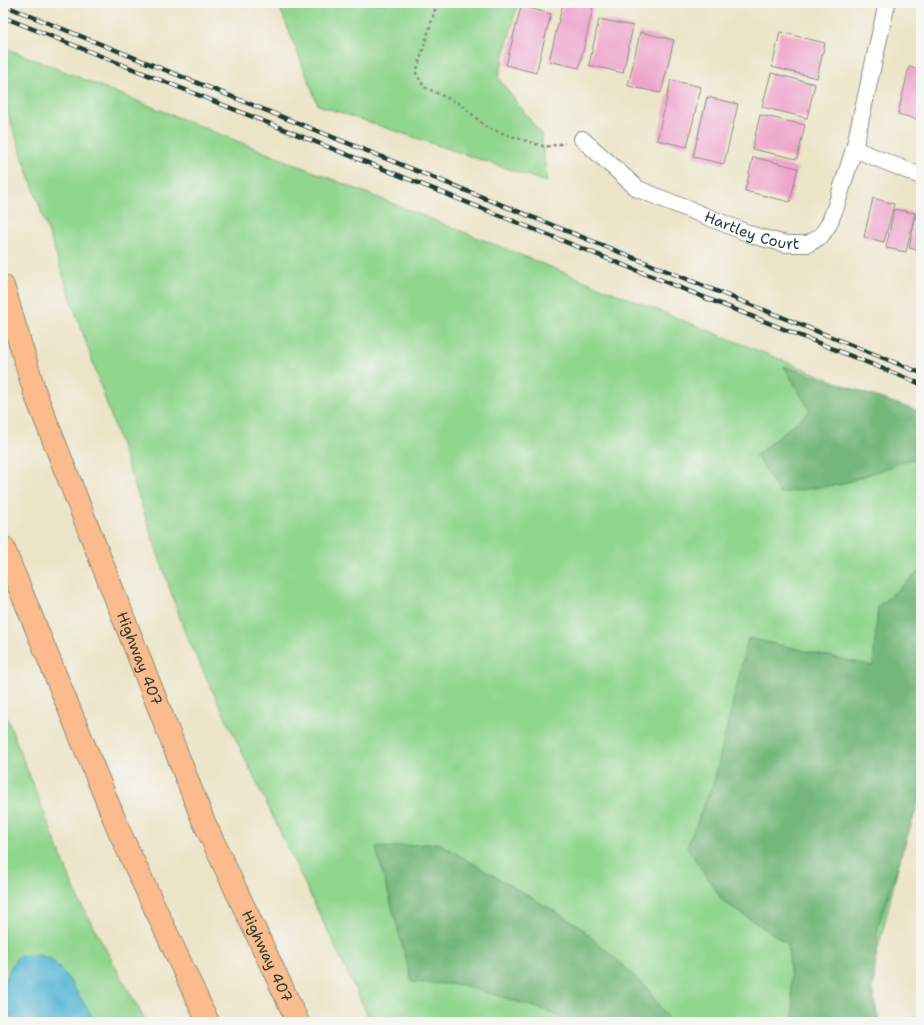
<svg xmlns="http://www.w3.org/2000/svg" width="924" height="1025" font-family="'Shantell Sans',sans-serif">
  <rect width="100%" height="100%" fill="#f6f6f2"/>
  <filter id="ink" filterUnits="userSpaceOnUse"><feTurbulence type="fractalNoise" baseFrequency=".025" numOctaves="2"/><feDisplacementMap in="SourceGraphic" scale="8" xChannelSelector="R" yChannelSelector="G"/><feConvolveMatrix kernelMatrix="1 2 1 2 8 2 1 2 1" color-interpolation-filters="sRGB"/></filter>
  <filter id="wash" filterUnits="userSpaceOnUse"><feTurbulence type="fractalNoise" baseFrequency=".012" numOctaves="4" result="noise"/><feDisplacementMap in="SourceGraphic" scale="16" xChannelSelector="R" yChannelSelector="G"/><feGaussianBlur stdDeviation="0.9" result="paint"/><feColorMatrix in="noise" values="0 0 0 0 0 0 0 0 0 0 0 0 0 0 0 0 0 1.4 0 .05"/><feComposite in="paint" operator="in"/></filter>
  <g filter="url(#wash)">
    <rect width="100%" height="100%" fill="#ece4c7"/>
    <path fill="#91d68f" stroke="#588a62" d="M 278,3 L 518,3 L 498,78 L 541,134 L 547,182 L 318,105 Z
      M 3,47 L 921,416 L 921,775 L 860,1022 L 371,1022 L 185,633 L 3,99 Z
      M 3,708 L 78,899 L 146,1022 L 3,1022 Z"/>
    <path fill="#74b77a" stroke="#4a7a57" d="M 784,366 L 921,412 L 921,466 L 912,459 L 842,484 L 780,493 L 756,455 L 810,411 Z
      M 921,570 L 921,794 L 878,927 L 873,995 L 879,1022 L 794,1022 L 788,944 L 723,901 L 687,847 L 715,778 L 748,638 L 873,666 L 878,606 Z
      M 438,843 L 578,925 L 647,988 L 670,1022 L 567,1022 L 548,1011 L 462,985 L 412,982 L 376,848 Z"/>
    <path fill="#57b6d5" stroke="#3b7a84" d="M 38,955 L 51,959 L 69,979 L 95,1022 L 14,1022 C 11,1015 7,1008 5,1001 C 1,987 9,966 19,956 Z"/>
    <g id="blocks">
      <path fill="#eea2cb" d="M 563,3 L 593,8 L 579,68 L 549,61 Z
        M 521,6 L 551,14 L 536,73 L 506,65 Z
        M 599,19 L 633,26 L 623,73 L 589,65 Z
        M 640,32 L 674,40 L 661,93 L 628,86 Z
        M 780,32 L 825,43 L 817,78 L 772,67 Z
        M 909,67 L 921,70 L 920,120 L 898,114 Z
        M 771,73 L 815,84 L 807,118 L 762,107 Z
        M 671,80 L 701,87 L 687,147 L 657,140 Z
        M 707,97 L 738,104 L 724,164 L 693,157 Z
        M 760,115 L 805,125 L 797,159 L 752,149 Z
        M 753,157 L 798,168 L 790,202 L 745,191 Z
        M 873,198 L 894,204 L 884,242 L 864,237 Z
        M 894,209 L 915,213 L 906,252 L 886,248 Z
        M 916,215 L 921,217 L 921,251 L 909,248 Z"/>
    </g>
  </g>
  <g filter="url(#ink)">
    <use href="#blocks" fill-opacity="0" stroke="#86907e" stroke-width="1"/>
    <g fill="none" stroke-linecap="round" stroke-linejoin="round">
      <g stroke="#86907e" stroke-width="18">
        <g id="minor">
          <path id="s1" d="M 582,139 L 638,189 L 755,236 L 786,244 L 808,244 L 821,236 L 829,224 L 836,206 L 854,149 L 887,3"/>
          <path d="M 854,149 L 921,176"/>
        </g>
      </g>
      <g stroke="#86907e" stroke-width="24">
        <g id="motorway">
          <path id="s2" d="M 3,286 L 35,393 L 203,820 L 298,1022"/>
          <path d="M 3,547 L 120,833 L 208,1022"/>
        </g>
      </g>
      <path stroke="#86907e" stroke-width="2.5" stroke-dasharray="3 3" stroke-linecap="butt" d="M 437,3 L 416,73 L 424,87 L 462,105 L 487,128 L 545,147 L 565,143"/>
      <use href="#minor" stroke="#fff" stroke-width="16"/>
      <use href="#motorway" stroke="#fbbb8c" stroke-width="22"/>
      <g stroke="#1f3d34" stroke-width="4.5">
        <path id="rail" d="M 3,5 L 921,373
          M 3,17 L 921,384"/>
      </g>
      <use href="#rail" stroke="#f6f6f2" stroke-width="3" stroke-dasharray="9" stroke-linecap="butt"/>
    </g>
  </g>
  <g text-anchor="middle" stroke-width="3" stroke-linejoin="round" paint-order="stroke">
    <g font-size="15" fill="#1f3d34" stroke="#f6f6f2">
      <text dy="5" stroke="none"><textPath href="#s1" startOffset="197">Hartley Court</textPath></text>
      <text dy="5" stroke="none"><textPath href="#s2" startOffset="397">Highway 407</textPath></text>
      <text dy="5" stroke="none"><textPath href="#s2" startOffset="721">Highway 407</textPath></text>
    </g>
  </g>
  <rect width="924" height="1025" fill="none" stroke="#f6f6f2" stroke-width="16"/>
</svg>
